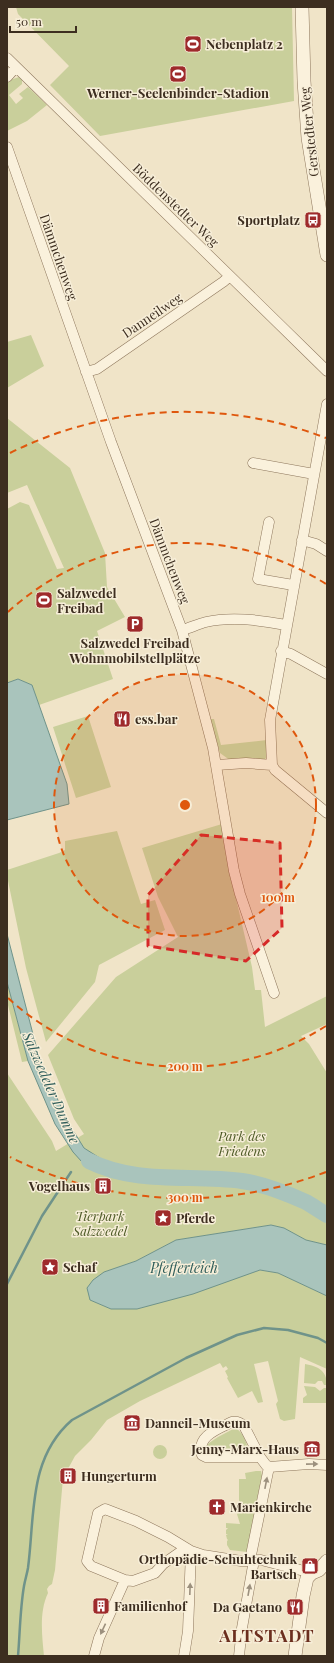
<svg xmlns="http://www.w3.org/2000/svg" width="334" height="1663" font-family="'Playfair Display',serif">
  <rect width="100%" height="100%" fill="#f0e4c8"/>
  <path fill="#c9cf9b" d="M 16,7 L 292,7 L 294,101 L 100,136 L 50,85 L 69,66 L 18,14 Z
    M 19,77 L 22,80 L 22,84 L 9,95 L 16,104 L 23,98 L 19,94 L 28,87 L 47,105 L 27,121 L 7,131 L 7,81 Z
    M 31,335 L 44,366 L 7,388 L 7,342 Z
    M 7,418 L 70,468 L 105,553 L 107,587 L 125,617 L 97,631 L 113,679 L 39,705 L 32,685 L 18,679 L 7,683 L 7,509 L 20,502 L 29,505 L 57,569 L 64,568 L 27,485 L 7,493 Z
    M 88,716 L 111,787 L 76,798 L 53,727 Z
    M 210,719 L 214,719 L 221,745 L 267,740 L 268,754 L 264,761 L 231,761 L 220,753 Z
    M 222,824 L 237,903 L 252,967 L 255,990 L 261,990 L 265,1027 L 327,996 L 327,1024 L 301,1036 L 309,1044 L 327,1073 L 327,1245 L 306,1240 L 284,1228 L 271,1225 L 176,1240 L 136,1261 L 104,1272 L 90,1300 L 111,1309 L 137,1309 L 260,1270 L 278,1273 L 327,1296 L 327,1369 L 300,1357 L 295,1419 L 284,1421 L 280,1419 L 276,1404 L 278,1401 L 268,1361 L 254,1364 L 263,1402 L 258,1403 L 252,1391 L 238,1398 L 227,1378 L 228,1377 L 225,1371 L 228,1369 L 226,1366 L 223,1368 L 220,1363 L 140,1401 L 107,1420 L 91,1440 L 75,1456 L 63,1478 L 55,1570 L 52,1584 L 49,1586 L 47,1589 L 48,1593 C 39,1612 42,1635 44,1656 L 7,1656 L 7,1073 L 52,1141 L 56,1151 L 84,1134 L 74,1119 L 48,1055 L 116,977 L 178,937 L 158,897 L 142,848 Z
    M 117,831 L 141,904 L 155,900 L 165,930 L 99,965 L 95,982 L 46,1042 L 26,968 L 7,876 L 7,870 L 59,853 L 65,850 L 65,841 Z
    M 7,982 L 28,1061 L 22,1062 L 7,1001 Z
    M 305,1364 C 318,1366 327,1371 327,1385 L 324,1385 L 322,1381 L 318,1381 L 315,1384 L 304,1383 Z
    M 304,1386 L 315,1387 L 320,1391 L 324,1388 L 327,1388 L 327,1403 L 303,1403 L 303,1398 L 307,1395 Z
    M 235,1428 C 243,1431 247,1444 249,1452 L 206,1454 L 205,1447 L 209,1443 L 218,1437 Z
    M153 1452a7 7 0 1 1 14 0a7 7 0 1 1-14 0Z
    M 256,1471 L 261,1471 L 262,1475 L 247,1552 L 230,1550 L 227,1545 L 227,1541 L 228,1540 L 227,1539 L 226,1535 L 228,1534 L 226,1534 L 226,1530 L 228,1528 L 226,1528 L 226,1523 L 240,1524 L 237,1514 L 240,1508 L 239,1506 L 240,1505 L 240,1501 L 239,1501 L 239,1479 L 246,1479 L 245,1473 Z"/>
  <path fill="#a9c4bc" stroke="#6f938a" d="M 18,679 L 32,685 L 67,784 L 69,804 L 7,820 L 7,683 Z
    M 7,934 L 41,1065 L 71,1127 L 84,1148 L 106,1162 L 109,1173 L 82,1162 L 73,1152 L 55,1124 L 28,1061 L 7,982 Z
    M 271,1225 L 284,1228 L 306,1240 L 327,1245 L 327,1296 L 278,1273 L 260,1270 L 193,1294 L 137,1309 L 111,1309 L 90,1300 L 87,1288 L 93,1280 L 104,1272 L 136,1261 L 176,1240 Z"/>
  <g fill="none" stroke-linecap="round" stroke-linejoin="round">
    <path stroke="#6f938a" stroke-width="2.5" d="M 7,1284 L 42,1216 L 71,1172
      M 18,1656 C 20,1633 20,1609 24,1586 C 25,1580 27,1574 28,1568 C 35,1515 28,1458 72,1420 L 186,1358 L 237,1335 L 264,1328 L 288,1330 L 318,1338 L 327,1343"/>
    <path stroke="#a9c4bc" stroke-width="16" d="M 89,1161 C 137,1185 191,1174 242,1181 C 264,1184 286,1193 306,1202 C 313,1206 320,1211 327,1215"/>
    <g stroke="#8d765c" stroke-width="11">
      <path id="minor" d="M 7,58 L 327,371
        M 7,77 L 16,67
        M 7,147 L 111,442 L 182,630 L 213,748 L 234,871 L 240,894 L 274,993
        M 86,372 L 97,369 L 223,282 L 230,276
        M 327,404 L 270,720 L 272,765 L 275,770 L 327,813
        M 253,463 L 314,474
        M 269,522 L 258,579 L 293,585
        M 302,540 L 316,544 L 327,551
        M 182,630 C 190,628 198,624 206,622 C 232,616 261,620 286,625
        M 281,651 L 291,654 L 327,674
        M 217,765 L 246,763 L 272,765
        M 260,1457 L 244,1426 C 240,1422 237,1421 232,1422 C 218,1429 196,1436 202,1455 L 206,1457 L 260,1457 L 266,1465 L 269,1467
        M 269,1467 L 309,1464 L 327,1465
        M 186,1548 L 163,1564 L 155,1573 L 133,1581 L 125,1580 L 91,1566 L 87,1561 L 98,1513 L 105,1509 L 136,1521 L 168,1537 L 191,1551 L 203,1555 L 241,1561 L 261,1560 L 312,1573
        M 250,1560 L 269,1467
        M 94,1656 L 99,1638 L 125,1580
        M 184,1656 L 188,1631 L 191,1551
        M 239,1656 L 242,1628 L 254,1560"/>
    </g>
    <g stroke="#8d765c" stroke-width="14">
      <path id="tertiary" d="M 302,7 L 304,81 L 308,138 L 327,255
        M 295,1656 L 303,1596 L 307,1578 L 312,1573 L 319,1570 L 327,1561"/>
    </g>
    <use href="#minor" stroke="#faf1dc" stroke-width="10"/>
    <use href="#tertiary" stroke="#faf1dc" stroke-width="13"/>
  </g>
  <defs><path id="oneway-solid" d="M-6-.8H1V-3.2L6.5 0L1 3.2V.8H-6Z"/></defs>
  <g fill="#9c907e">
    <use href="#oneway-solid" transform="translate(312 1464) rotate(-1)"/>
    <use href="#oneway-solid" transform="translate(266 1483) rotate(-79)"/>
    <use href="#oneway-solid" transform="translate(190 1589) rotate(-88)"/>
    <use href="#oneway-solid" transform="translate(249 1590) rotate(-80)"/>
    <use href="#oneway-solid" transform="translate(103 1629) rotate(115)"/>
  </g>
  <path fill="#d62828" fill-opacity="0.2" stroke="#d62828" stroke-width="3" stroke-dasharray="8 5" stroke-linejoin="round" d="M 201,835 L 280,843 L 282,928 L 246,961 L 148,946 L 148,895 Z"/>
  <circle cx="185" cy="805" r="131" fill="#df570d" fill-opacity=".12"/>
  <g fill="none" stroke="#df570d" stroke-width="2" stroke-dasharray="7 5">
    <circle cx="185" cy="805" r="131"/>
    <path d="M326 1026A262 262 0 0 1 8 998M8 612A262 262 0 0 1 326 584"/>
    <path d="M326 1172A393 393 0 0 1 10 1157M10 453A393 393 0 0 1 326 438"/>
  </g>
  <defs>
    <g id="stadium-square" transform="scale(0.9)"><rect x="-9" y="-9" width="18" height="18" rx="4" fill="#9e2a2b" stroke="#f7eed8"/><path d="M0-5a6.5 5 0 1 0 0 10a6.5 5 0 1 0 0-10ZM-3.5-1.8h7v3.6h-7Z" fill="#fff"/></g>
    <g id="bus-square" transform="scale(0.9)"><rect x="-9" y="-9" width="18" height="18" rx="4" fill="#9e2a2b" stroke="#f7eed8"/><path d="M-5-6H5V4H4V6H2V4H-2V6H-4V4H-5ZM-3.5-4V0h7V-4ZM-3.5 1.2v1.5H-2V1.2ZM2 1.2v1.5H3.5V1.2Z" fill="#fff"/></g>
    <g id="parking-square" transform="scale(0.9)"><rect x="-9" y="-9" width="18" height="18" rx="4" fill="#9e2a2b" stroke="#f7eed8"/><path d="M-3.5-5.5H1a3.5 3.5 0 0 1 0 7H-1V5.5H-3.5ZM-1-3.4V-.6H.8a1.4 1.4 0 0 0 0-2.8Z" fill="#fff"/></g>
    <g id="restaurant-square" transform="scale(0.9)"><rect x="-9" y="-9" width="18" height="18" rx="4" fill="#9e2a2b" stroke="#f7eed8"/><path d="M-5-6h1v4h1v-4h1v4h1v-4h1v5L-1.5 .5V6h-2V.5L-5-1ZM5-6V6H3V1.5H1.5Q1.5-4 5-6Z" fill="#fff"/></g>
    <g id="building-square" transform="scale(0.9)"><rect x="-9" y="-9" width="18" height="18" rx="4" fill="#9e2a2b" stroke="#f7eed8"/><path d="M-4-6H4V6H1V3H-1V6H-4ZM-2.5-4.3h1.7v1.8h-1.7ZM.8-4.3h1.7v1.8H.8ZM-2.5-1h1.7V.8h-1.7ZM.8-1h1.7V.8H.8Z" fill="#fff"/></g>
    <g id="sight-square" transform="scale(0.9)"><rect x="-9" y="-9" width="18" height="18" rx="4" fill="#9e2a2b" stroke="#f7eed8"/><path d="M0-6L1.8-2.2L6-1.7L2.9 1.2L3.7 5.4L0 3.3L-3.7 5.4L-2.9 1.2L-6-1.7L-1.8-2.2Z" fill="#fff"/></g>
    <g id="museum-square" transform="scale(0.9)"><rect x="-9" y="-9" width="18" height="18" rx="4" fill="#9e2a2b" stroke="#f7eed8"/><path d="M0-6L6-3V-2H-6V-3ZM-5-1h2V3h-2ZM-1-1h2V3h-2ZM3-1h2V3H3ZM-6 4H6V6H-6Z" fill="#fff"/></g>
    <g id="church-square" transform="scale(0.9)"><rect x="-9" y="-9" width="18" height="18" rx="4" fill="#9e2a2b" stroke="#f7eed8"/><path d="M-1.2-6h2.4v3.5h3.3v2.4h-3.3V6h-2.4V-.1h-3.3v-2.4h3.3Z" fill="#fff"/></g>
    <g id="shop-square" transform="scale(0.9)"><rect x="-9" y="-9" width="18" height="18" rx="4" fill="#9e2a2b" stroke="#f7eed8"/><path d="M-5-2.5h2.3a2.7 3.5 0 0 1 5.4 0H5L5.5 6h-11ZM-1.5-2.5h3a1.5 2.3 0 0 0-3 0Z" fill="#fff"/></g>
  </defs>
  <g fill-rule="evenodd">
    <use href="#stadium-square" x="193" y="44"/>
    <use href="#stadium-square" x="178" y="74"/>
    <use href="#bus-square" x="313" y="220"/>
    <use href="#stadium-square" x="44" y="600"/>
    <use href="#parking-square" x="135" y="624"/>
    <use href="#restaurant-square" x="122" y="719"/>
    <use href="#building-square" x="103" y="1186"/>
    <use href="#sight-square" x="163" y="1218"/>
    <use href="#sight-square" x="50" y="1267"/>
    <use href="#museum-square" x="132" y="1423"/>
    <use href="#museum-square" x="312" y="1449"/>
    <use href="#building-square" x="68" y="1476"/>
    <use href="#church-square" x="217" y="1507"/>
    <use href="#shop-square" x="310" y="1566"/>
    <use href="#building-square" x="101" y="1606"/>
    <use href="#restaurant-square" x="295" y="1607"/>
  </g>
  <g text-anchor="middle" stroke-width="3" stroke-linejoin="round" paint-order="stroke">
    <g font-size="13" font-weight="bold" fill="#3d2e20" stroke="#f7eed8" text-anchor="start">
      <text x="206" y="49">Nebenplatz 2</text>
      <text x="178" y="98" text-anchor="middle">Werner-Seelenbinder-Stadion</text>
      <text x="300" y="225" text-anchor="end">Sportplatz</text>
      <text x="57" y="598">Salzwedel<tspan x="57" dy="15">Freibad</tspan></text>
      <text x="135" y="648" text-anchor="middle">Salzwedel Freibad<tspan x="135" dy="15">Wohnmobilstellplätze</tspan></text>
      <text x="135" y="724">ess.bar</text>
      <text x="90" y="1191" text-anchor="end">Vogelhaus</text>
      <text x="176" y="1223">Pferde</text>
      <text x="63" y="1272">Schaf</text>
      <text x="145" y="1428">Danneil-Museum</text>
      <text x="299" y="1454" text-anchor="end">Jenny-Marx-Haus</text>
      <text x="81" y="1481">Hungerturm</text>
      <text x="230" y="1512">Marienkirche</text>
      <text x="297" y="1564" text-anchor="end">Orthopädie-Schuhtechnik<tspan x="297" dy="15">Bartsch</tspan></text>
      <text x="114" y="1611">Familienhof</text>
      <text x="282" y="1612" text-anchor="end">Da Gaetano</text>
    </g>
    <g font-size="13" fill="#3d2e20" stroke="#f7eed8">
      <text transform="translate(309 132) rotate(-96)" y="5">Gerstedter Weg</text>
      <text transform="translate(176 205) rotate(44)" y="5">Böddenstedter Weg</text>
      <text transform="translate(59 257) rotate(71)" y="5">Dämmchenweg</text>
      <text transform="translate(152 315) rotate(-34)" y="5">Danneilweg</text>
      <text transform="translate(170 561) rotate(69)" y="5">Dämmchenweg</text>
    </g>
    <g font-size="13" font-style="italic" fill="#4d5a26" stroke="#f7eed8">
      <text x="242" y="1141">Park des<tspan x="242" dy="15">Friedens</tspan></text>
      <text x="100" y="1221">Tierpark<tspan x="100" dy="15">Salzwedel</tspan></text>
    </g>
    <g font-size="14" font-style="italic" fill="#2f5d5a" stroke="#f7eed8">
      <text transform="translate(51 1088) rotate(66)" y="5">Salzwedeler Dumme</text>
      <text x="184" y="1273">Pfefferteich</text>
    </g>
    <g font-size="17" font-weight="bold" letter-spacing="1" fill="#6b2e1e" stroke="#f7eed8">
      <text x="267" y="1642">ALTSTADT</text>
    </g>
  </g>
  <circle cx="185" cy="805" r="6" fill="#df570d" stroke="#f7eed8" stroke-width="2"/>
  <g font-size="12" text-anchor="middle" font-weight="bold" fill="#df570d" stroke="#f7eed8" stroke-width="3" stroke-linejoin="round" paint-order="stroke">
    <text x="278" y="902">100 m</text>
    <text x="185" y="1071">200 m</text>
    <text x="185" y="1202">300 m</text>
  </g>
  <rect width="334" height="1663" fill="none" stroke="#3d2e20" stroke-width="16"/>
  <path d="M10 26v6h66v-6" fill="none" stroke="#3d2e20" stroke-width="2"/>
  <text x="16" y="26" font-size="12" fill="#3d2e20" stroke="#f7eed8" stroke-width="3" paint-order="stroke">50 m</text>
</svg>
